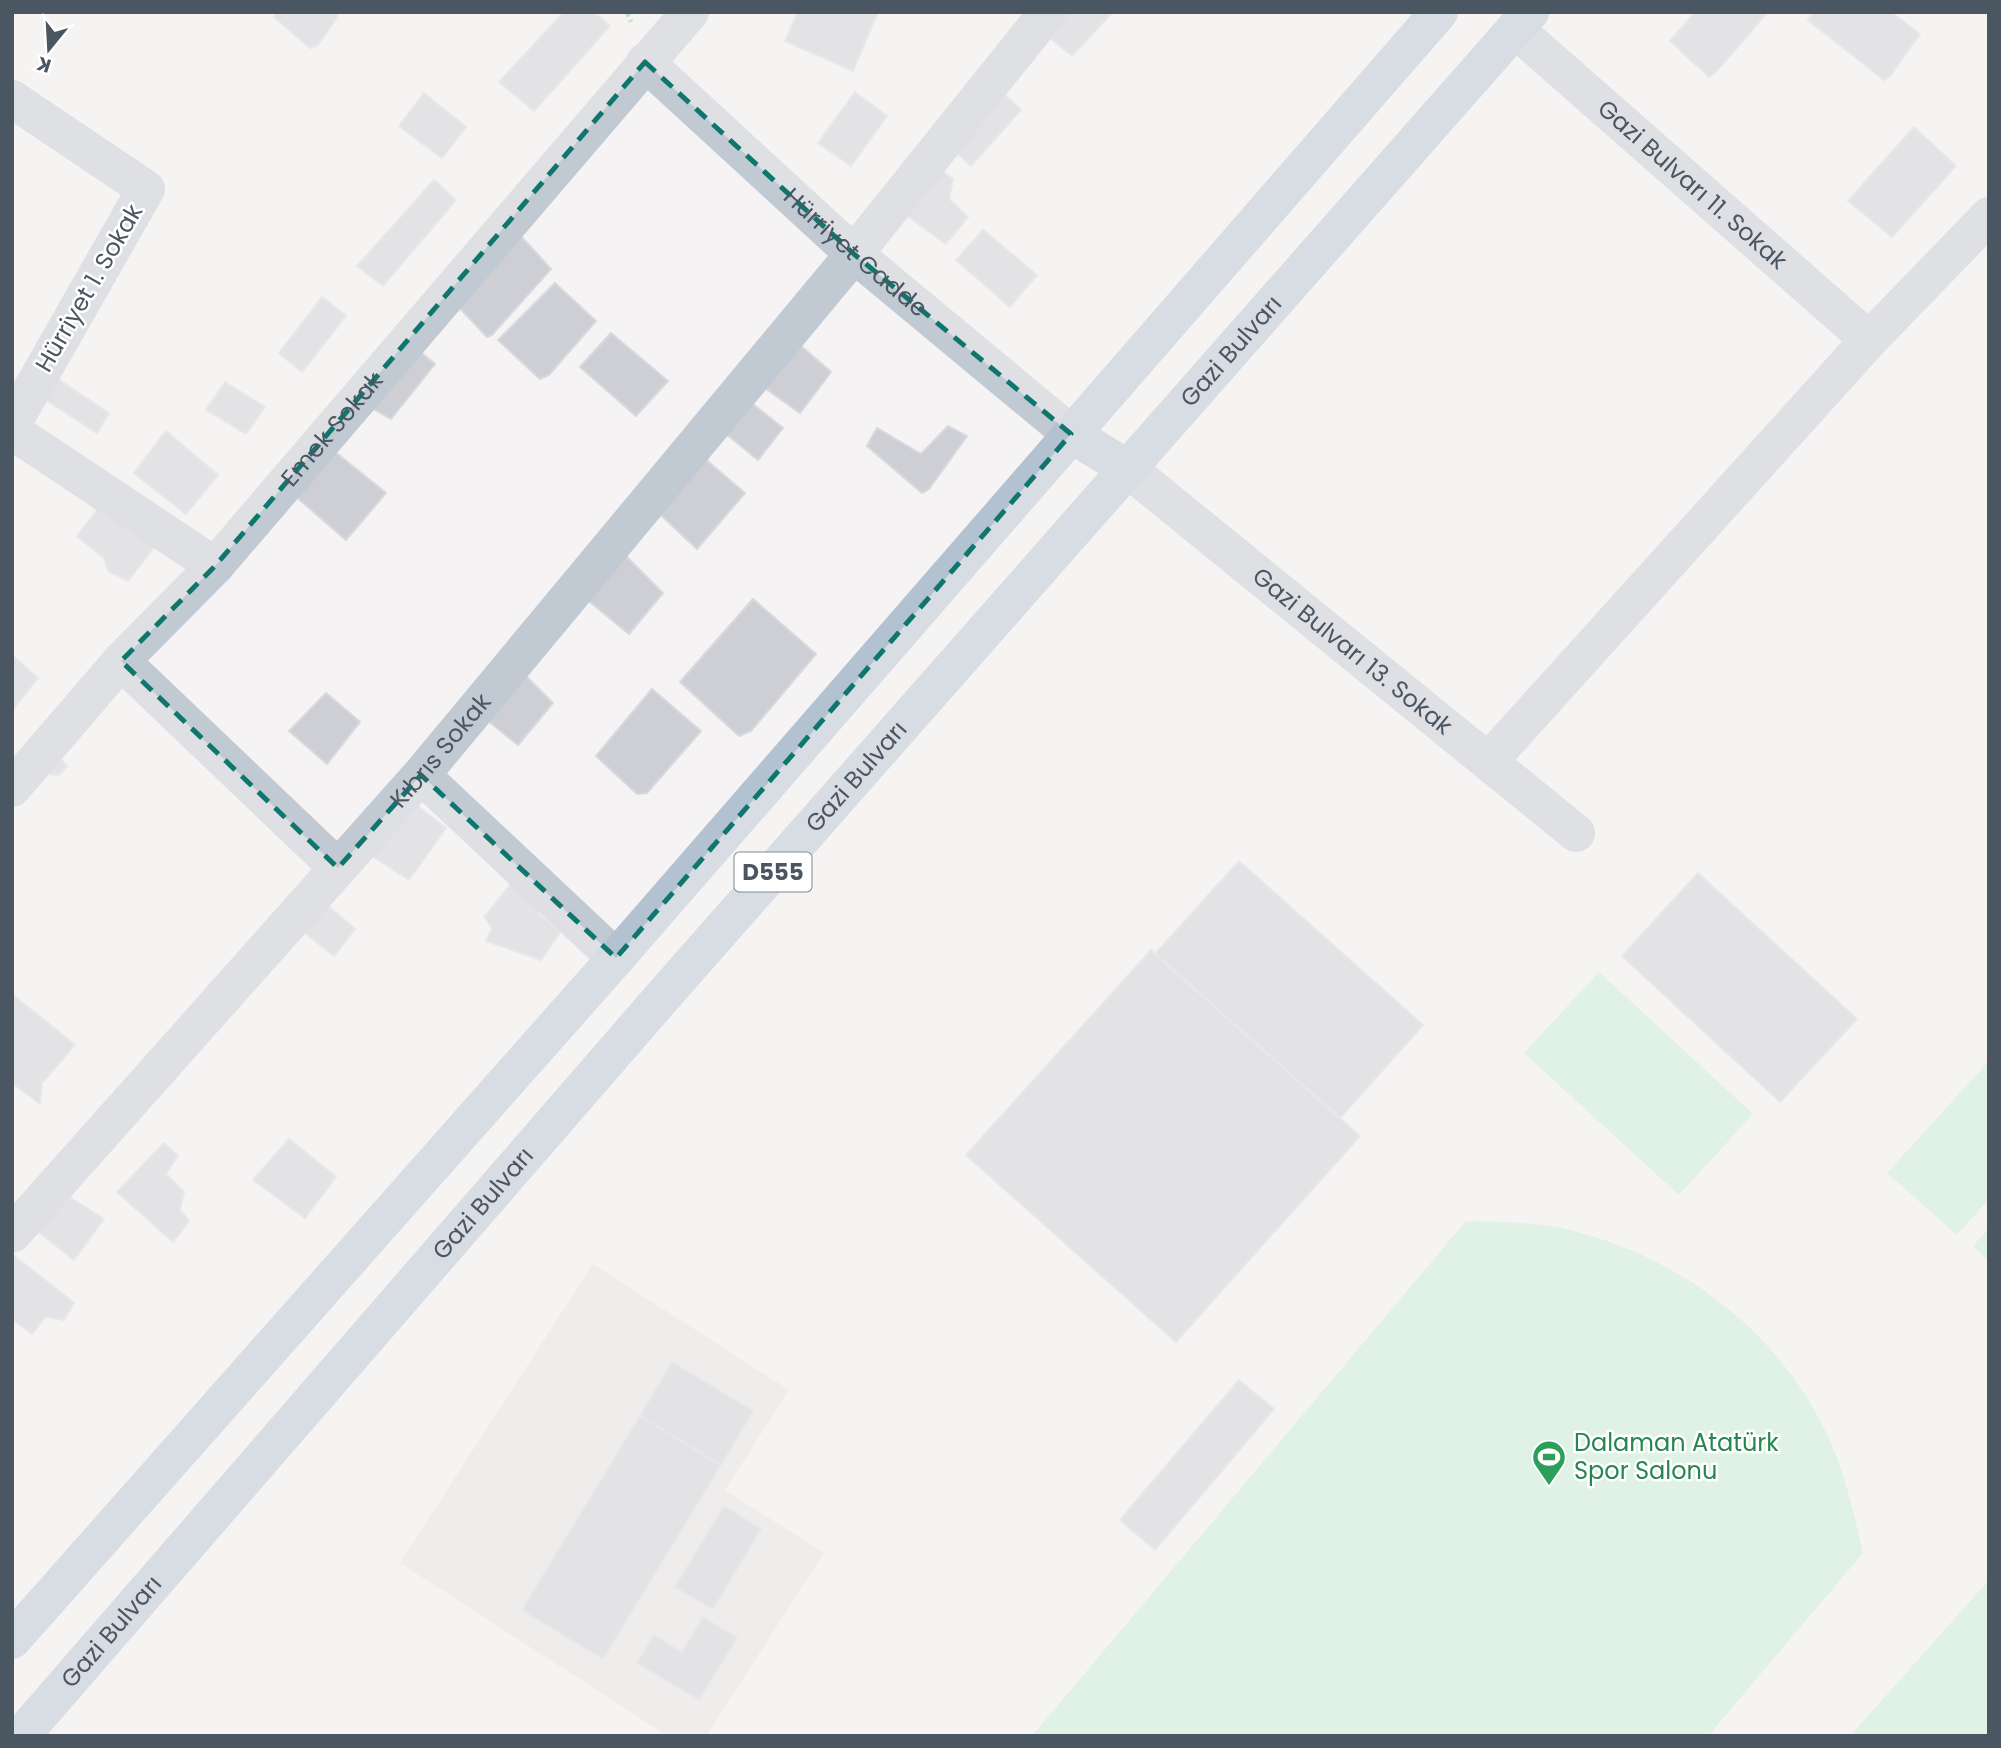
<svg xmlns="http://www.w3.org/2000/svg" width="2001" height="1748" font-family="Poppins,sans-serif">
  <rect width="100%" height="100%" fill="#f5f3f3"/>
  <path fill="#e6e4e5" d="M 593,1264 L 789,1390 L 725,1490 L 824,1553 L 706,1736 L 668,1736 L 400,1563 Z"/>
  <path fill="#c3f1d5" d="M 1599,972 L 1753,1114 L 1679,1195 L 1524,1053 Z
    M 1989,1061 L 1989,1199 L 1957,1235 L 1887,1173 Z
    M 1466,1221 C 1498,1222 1530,1222 1561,1228 C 1678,1254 1781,1331 1830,1441 C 1846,1477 1854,1515 1863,1553 L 1708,1736 L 1032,1736 Z
    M 1989,1228 L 1989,1261 L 1973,1246 Z
    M 1989,1580 L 1989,1736 L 1850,1736 Z"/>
  <path fill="#cdcfd5" stroke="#d7d9de" stroke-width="2" d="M 277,12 L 333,12 L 338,16 L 318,45 L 310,48 L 274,17 Z
    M 564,12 L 594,12 L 610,26 L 534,111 L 499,82 Z
    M 798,12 L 878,12 L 853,71 L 785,41 Z
    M 1063,12 L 1113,12 L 1072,56 L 1043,32 Z
    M 1695,12 L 1768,12 L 1715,73 L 1709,77 L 1670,41 Z
    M 1814,12 L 1891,12 L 1920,34 L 1890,76 L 1884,80 L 1808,20 Z
    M 1000,90 L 1021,110 L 971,166 L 950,147 Z
    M 855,92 L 887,116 L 851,166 L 818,143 Z
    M 424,93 L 466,127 L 442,158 L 399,126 Z
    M 1914,127 L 1956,166 L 1892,237 L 1848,201 Z
    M 931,163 L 953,179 L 949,199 L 968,217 L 946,244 L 895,207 Z
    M 434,180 L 456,200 L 383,286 L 357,266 Z
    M 983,230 L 1037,275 L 1010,307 L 956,260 Z
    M 518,233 L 551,269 L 492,335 L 487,337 L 453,301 Z
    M 555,283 L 596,321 L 549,375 L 540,379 L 498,340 Z
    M 322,297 L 346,316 L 302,372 L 279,353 Z
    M 611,333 L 668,381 L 636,416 L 580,367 Z
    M 411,344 L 435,364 L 391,419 L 363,403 Z
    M 800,345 L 831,372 L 800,413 L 765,388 Z
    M 55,377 L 109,413 L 97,433 L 41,397 Z
    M 225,382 L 265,407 L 246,434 L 206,410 Z
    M 753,404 L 783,428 L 758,460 L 726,434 Z
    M 948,426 L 967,436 L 929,489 L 922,493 L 867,446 L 877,428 L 921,454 Z
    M 166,431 L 218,475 L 186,514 L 134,473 Z
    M 329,447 L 386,493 L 346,540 L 294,495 Z
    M 697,452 L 745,493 L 697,549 L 651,506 Z
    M 101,505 L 155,546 L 128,581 L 108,571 L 104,558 L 77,536 Z
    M 622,552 L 663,593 L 629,634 L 584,597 Z
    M 753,599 L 816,654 L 751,731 L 739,736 L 680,682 Z
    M 12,655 L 38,678 L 12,711 Z
    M 523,673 L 553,703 L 518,745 L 483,717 Z
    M 652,689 L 701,731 L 647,793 L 637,794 L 596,756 Z
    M 326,693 L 360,722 L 327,764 L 289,731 Z
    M 53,751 L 67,766 L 59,775 L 48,774 Z
    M 411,801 L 446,828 L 409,880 L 372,856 Z
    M 1239,861 L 1423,1025 L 1340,1118 L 1155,954 Z
    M 1698,873 L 1857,1019 L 1780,1102 L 1622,956 Z
    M 513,881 L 538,895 L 539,914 L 561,931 L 541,960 L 486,941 L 492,928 L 484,917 Z
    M 326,904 L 355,929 L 334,956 L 303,931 Z
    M 1151,950 L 1360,1136 L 1176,1342 L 966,1155 Z
    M 12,994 L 75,1045 L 42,1083 L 40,1104 L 12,1083 Z
    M 289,1139 L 336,1177 L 305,1218 L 253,1180 Z
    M 164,1143 L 178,1156 L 166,1174 L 184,1192 L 180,1210 L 189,1221 L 173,1242 L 117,1192 Z
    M 63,1193 L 104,1219 L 74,1260 L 37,1231 Z
    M 12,1254 L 74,1303 L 64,1320 L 45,1317 L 32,1334 L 12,1319 Z
    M 672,1362 L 753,1411 L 721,1465 L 640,1416 Z
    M 1239,1380 L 1274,1409 L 1155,1550 L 1120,1520 Z
    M 640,1416 L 721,1465 L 603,1659 L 522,1610 Z
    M 724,1506 L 761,1529 L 713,1609 L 675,1587 Z
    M 703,1617 L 737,1638 L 699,1700 L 637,1663 L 654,1635 L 682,1652 Z"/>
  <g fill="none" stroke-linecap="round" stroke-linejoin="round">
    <path stroke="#7ad0a6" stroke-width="4.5" stroke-dasharray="5 3.5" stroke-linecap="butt" d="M 627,12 L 631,22"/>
    <g stroke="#c1cad2" stroke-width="38">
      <path id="s1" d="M 1515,29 L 1869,340"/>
      <path id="s2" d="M 645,62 L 854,254 L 1071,434"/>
      <path d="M 12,99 L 146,189 L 12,424"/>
      <path d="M 12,431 L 215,566"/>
      <path id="s3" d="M 1128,469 L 1576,833"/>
      <path d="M 121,661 L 338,868"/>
      <path d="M 1488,762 L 1869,340 L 1989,216"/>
      <path d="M 421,775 L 616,958"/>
      <path id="s4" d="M 12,788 L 121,661 L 215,566 L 690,12"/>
      <path id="s5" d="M 12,1234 L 421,775 L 854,254 L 1048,12"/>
    </g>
    <g stroke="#b3c2d1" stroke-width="38">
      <path d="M 1071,434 L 1128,469"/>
      <path d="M 12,1640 L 616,958 L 1439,12"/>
      <path id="s6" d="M 21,1736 L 664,995 L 1530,12"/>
    </g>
  </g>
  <path d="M0 0H2001V1748H0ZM 645,62 L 854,254 L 1071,434 L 616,958 L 421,775 L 338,868 L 121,661 L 215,566 Z" fill="#f5f3f3" fill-opacity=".55" fill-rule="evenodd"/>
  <path fill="none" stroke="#0f766e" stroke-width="5" stroke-dasharray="14 9" stroke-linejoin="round" d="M 645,62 L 854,254 L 1071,434 L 616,958 L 421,775 L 338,868 L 121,661 L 215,566 Z"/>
  <defs>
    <g id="stadium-pin" transform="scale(1.75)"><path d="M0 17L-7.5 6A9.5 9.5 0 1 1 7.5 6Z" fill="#2e9e5b" stroke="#fff"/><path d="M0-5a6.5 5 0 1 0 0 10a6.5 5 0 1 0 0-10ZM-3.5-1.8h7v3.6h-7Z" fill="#fff"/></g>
  </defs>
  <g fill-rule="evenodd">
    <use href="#stadium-pin" x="1549" y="1457"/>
  </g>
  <g text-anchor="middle" stroke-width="5" stroke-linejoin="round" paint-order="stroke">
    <rect fill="#fff" stroke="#808990" stroke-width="2" x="734.5" y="852.5" width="77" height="39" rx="5"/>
    <g font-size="23" font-weight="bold" fill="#4a5661">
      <text x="773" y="880">D555</text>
    </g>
    <g font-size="24" fill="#4a5661" stroke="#fff">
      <text dy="8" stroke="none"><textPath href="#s1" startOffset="236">Gazi Bulvarı 11. Sokak</textPath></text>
      <text dy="8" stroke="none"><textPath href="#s2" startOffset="284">Hürriyet Cadde</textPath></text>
      <text transform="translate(89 288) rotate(-60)" y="8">Hürriyet 1. Sokak</text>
      <text dy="8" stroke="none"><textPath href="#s6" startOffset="1839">Gazi Bulvarı</textPath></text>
      <text dy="8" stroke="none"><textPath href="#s4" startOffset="481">Emek Sokak</textPath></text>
      <text dy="8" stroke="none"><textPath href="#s3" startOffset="289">Gazi Bulvarı 13. Sokak</textPath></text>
      <text dy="8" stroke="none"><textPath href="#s5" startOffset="646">Kıbrıs Sokak</textPath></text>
      <text dy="8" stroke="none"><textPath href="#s6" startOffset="1272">Gazi Bulvarı</textPath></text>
      <text dy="8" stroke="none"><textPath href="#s6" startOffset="705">Gazi Bulvarı</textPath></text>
      <text dy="8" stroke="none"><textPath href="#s6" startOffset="138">Gazi Bulvarı</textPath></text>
    </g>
    <g font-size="24" fill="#27864d" stroke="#fff" text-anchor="start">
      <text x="1574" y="1451">Dalaman Atatürk<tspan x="1574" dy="28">Spor Salonu</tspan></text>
    </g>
  </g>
  <rect width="2001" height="1748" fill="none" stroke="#4a5661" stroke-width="28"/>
  <g transform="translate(49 49) rotate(198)" stroke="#ffffff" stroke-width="5" paint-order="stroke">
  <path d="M0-5L12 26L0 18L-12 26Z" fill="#4a5661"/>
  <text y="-10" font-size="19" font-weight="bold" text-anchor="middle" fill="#4a5661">K</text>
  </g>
</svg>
